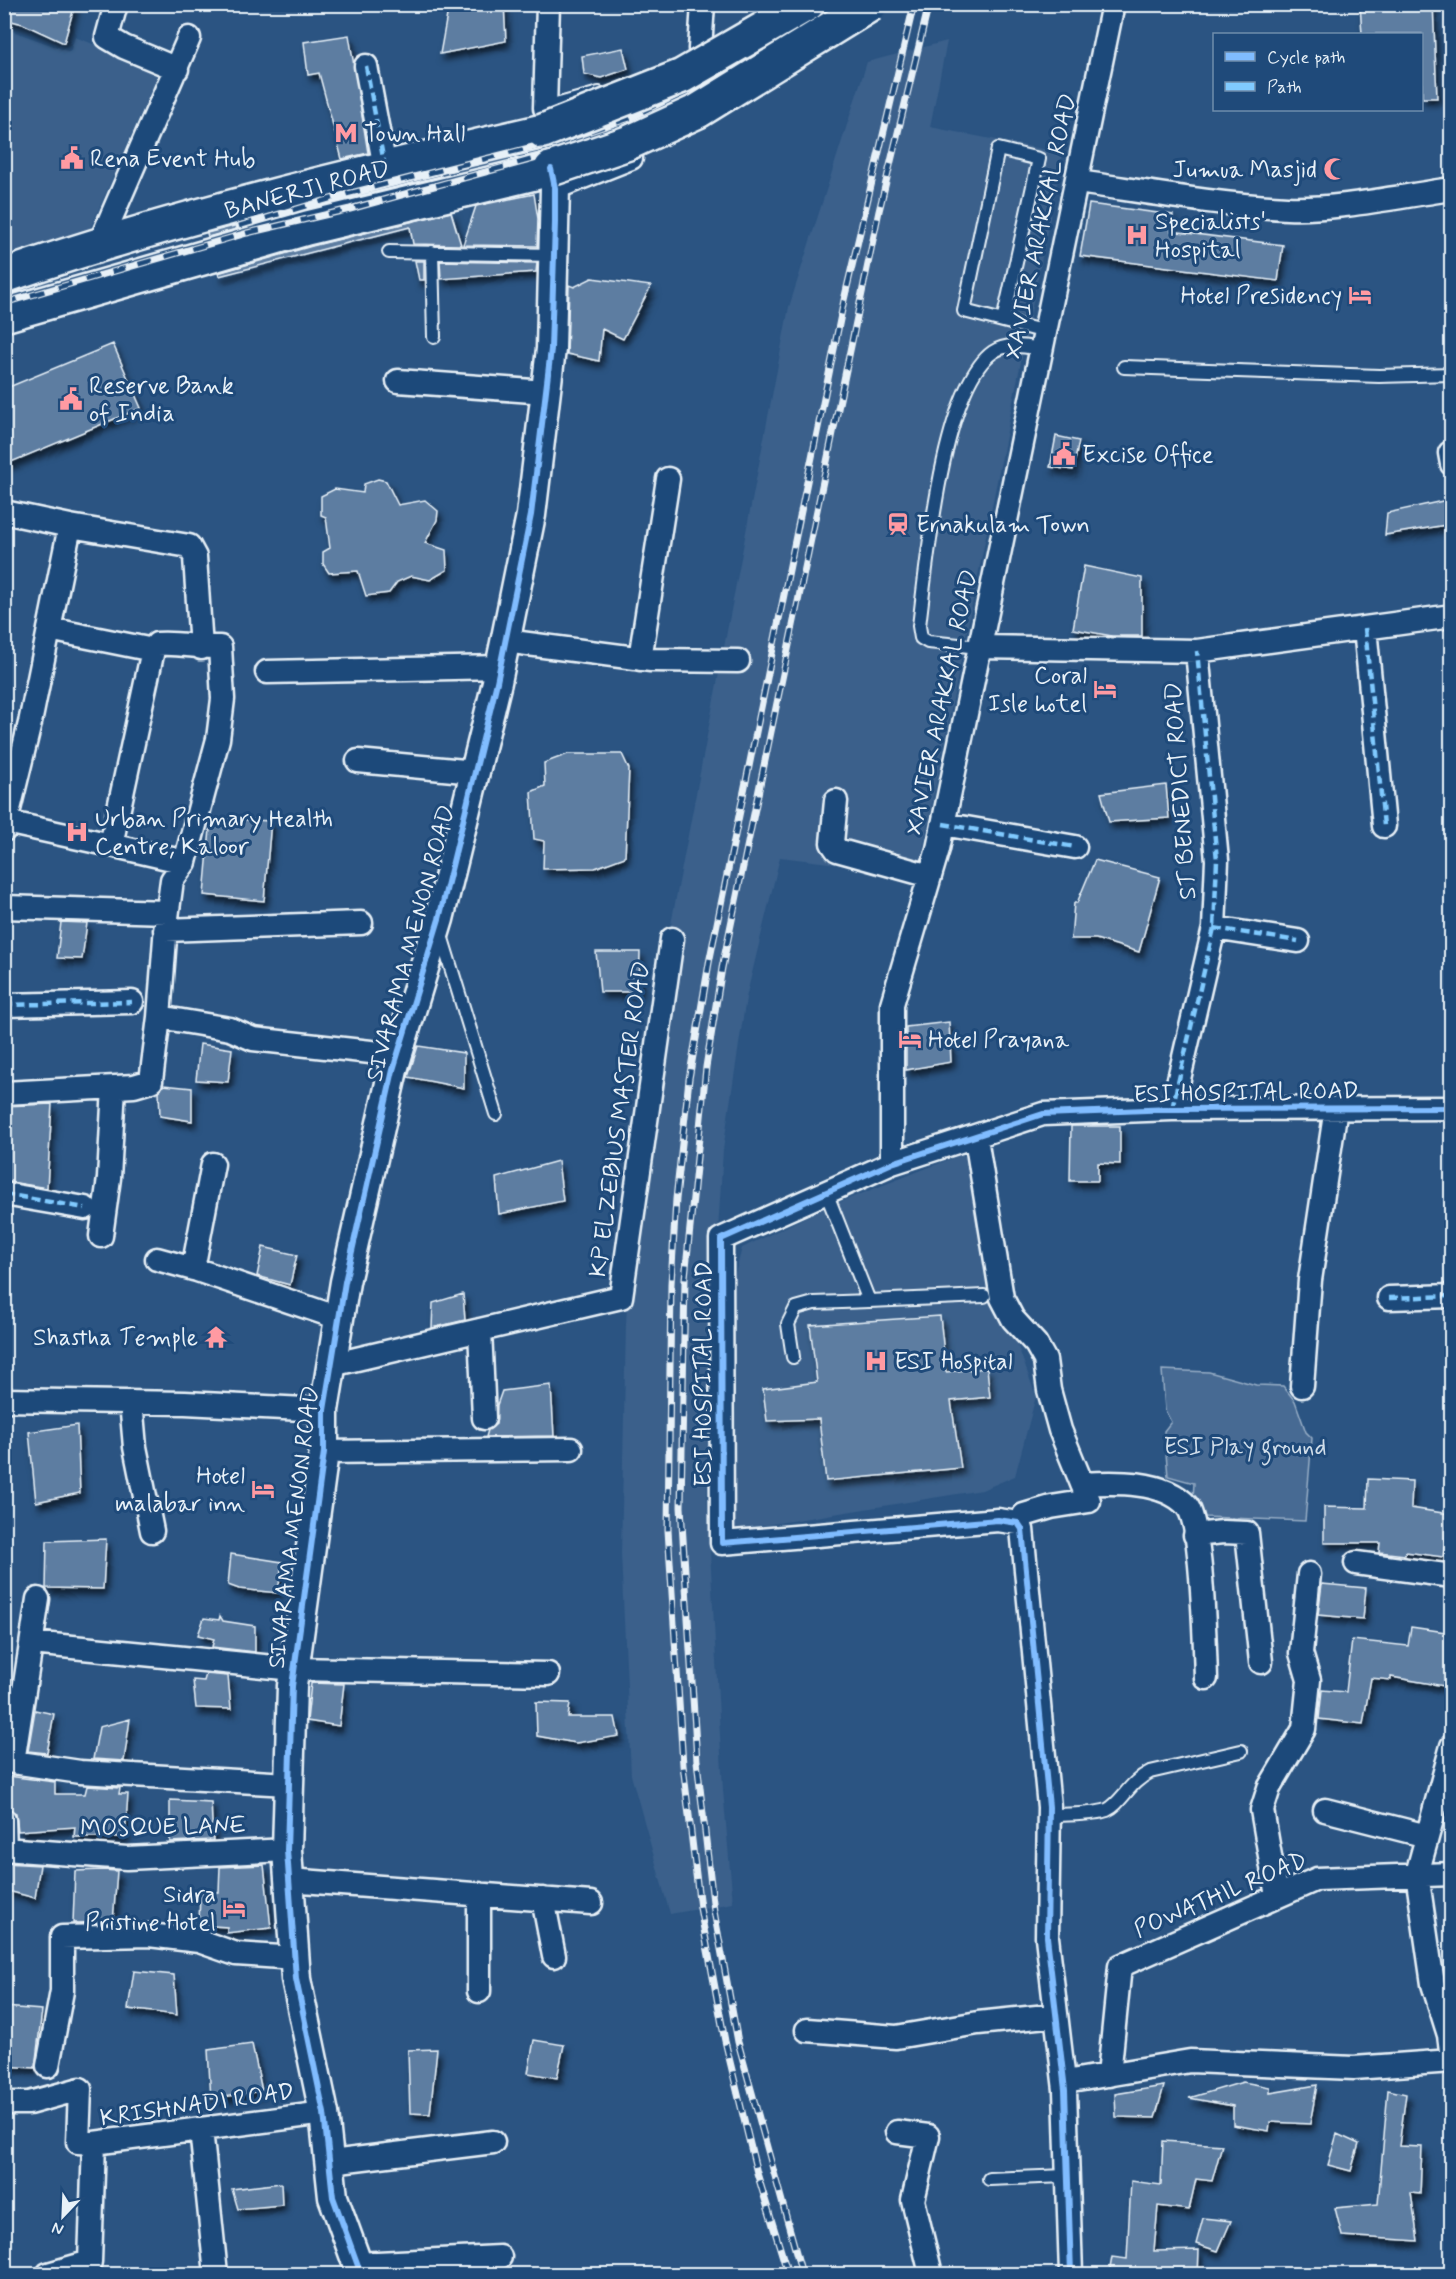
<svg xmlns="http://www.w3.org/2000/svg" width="1456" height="2279" font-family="Mynerve,sans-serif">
  <defs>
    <filter id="shadow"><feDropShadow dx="3.5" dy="6" stdDeviation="3" flood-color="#0009"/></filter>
  </defs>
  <rect width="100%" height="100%" fill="#2b5482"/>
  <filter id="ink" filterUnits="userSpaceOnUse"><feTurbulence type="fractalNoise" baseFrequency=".0167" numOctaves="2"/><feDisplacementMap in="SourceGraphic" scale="12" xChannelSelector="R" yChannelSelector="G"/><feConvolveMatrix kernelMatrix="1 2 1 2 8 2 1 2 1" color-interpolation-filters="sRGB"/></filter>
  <g filter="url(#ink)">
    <path fill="#3a608b" d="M 4,28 L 70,52 L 75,37 L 160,70 L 89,231 L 4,264 Z
      M 947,41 L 930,127 L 1063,153 L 918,874 L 780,857 L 746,998 L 723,1150 L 714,1297 L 707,1495 L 723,1790 L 733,1903 L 670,1914 L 631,1775 L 621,1554 L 626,1324 L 635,1146 L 672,919 L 789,307 L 867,62 Z
      M 963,1154 L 970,1165 L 986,1234 L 984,1263 L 991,1307 L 1012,1330 L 1036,1396 L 1015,1476 L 982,1490 L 728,1531 L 730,1293 L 742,1248 L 822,1209 Z"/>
    <path fill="#476b93" stroke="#98aec6" stroke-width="1.5" d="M 1162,1370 L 1209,1372 L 1256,1385 L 1283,1386 L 1295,1401 L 1306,1432 L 1312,1438 L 1305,1521 L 1205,1517 L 1193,1498 L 1194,1483 L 1168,1476 L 1164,1431 L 1171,1422 L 1165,1410 Z"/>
    <path fill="#5d7da1" stroke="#e8f1f8" stroke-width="1.5" filter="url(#shadow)" d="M 4,4 L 75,4 L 64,43 L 23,24 L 4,19 Z
      M 449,4 L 504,4 L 506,41 L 440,54 Z
      M 1360,4 L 1433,4 L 1437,98 L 1422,98 L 1422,34 L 1362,34 Z
      M 349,35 L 368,153 L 342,159 L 319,73 L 308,75 L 304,42 Z
      M 623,48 L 628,69 L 601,78 L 584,74 L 582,56 Z
      M 440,174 L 441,176 L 303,210 L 208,237 L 207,233 Z
      M 534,194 L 538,219 L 537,246 L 463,245 L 476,206 Z
      M 1089,204 L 1173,215 L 1171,231 L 1283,245 L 1278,281 L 1080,256 Z
      M 451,212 L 461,245 L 413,244 L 410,227 L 219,276 L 218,273 L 312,246 Z
      M 415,261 L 424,261 L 424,280 L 419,280 Z
      M 440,261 L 537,263 L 536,272 L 441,279 Z
      M 592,278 L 651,286 L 623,339 L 602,329 L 599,361 L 567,354 L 569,285 L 574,287 Z
      M 113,344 L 141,408 L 4,465 L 4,389 Z
      M 1056,436 L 1079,441 L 1073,470 L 1050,467 Z
      M 378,479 L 386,481 L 398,505 L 425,500 L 438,511 L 437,520 L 425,543 L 446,550 L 447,570 L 430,580 L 411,576 L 397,582 L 389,593 L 366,596 L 358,571 L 329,573 L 323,564 L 323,552 L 330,548 L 326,517 L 321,515 L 321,496 L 335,489 L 363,493 L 364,484 Z
      M 1452,499 L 1452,524 L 1385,535 L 1387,513 Z
      M 1084,566 L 1142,578 L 1142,636 L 1112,636 L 1073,629 Z
      M 568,754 L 622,754 L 629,769 L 625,857 L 595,868 L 543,869 L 544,841 L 534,839 L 531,792 L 545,786 L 544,763 Z
      M 1166,785 L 1169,818 L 1109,822 L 1101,793 Z
      M 211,818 L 271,821 L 264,901 L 204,895 Z
      M 1095,860 L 1160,877 L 1139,952 L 1096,939 L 1071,939 L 1074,903 L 1077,903 Z
      M 61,922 L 87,923 L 82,959 L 57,958 Z
      M 596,952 L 640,952 L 639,992 L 600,992 Z
      M 949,1022 L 951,1062 L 906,1070 L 906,1027 Z
      M 200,1044 L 232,1049 L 228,1082 L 196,1080 Z
      M 418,1046 L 464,1053 L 464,1088 L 408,1077 Z
      M 163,1085 L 192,1088 L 192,1121 L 160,1116 L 159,1091 Z
      M 52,1104 L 47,1188 L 4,1181 L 4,1106 Z
      M 1071,1126 L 1120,1126 L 1120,1164 L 1098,1163 L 1098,1181 L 1070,1181 Z
      M 558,1161 L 563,1201 L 499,1214 L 496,1178 Z
      M 263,1247 L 297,1255 L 290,1285 L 257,1276 Z
      M 463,1294 L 465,1320 L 432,1328 L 433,1303 Z
      M 940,1316 L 946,1372 L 987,1368 L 990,1397 L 951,1401 L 961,1468 L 826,1481 L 819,1419 L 767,1421 L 763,1389 L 817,1382 L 810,1325 Z
      M 551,1385 L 554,1436 L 486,1437 L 488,1430 L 496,1424 L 497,1405 L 502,1391 Z
      M 77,1425 L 80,1493 L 36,1502 L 29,1432 Z
      M 1368,1479 L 1412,1481 L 1411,1508 L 1449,1514 L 1443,1557 L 1406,1552 L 1405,1555 L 1379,1552 L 1380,1543 L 1324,1543 L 1324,1507 L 1367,1508 Z
      M 106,1539 L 103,1589 L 46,1588 L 47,1541 Z
      M 231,1554 L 282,1562 L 278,1593 L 239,1589 L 228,1585 Z
      M 1322,1584 L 1366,1588 L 1363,1619 L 1318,1615 Z
      M 220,1616 L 223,1621 L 255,1626 L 255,1652 L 212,1647 L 214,1639 L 198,1635 L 204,1618 L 219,1620 Z
      M 1411,1627 L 1452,1633 L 1452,1656 L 1449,1656 L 1444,1686 L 1391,1677 L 1391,1680 L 1371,1678 L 1363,1724 L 1319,1719 L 1322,1690 L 1346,1692 L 1352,1640 L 1408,1646 Z
      M 206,1674 L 228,1676 L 231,1709 L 196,1708 L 193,1680 L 204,1681 Z
      M 311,1683 L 344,1684 L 339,1726 L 307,1721 Z
      M 536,1702 L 570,1703 L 568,1717 L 615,1717 L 619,1736 L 576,1743 L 537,1736 Z
      M 35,1710 L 54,1714 L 47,1753 L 28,1751 Z
      M 130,1719 L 124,1761 L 93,1759 L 99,1727 Z
      M 8,1776 L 55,1782 L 55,1794 L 85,1794 L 87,1786 L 120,1788 L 119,1794 L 128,1794 L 125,1837 L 74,1837 L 75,1827 L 18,1831 L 16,1813 L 4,1807 L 4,1785 Z
      M 170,1800 L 211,1802 L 213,1840 L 170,1842 Z
      M 4,1863 L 40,1865 L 35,1898 L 4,1890 Z
      M 264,1865 L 271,1928 L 227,1933 L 227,1927 L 199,1925 L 200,1892 L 219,1892 L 220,1867 Z
      M 103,1870 L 117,1871 L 113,1922 L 73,1923 L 75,1871 Z
      M 134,1971 L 174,1975 L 177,2015 L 128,2009 Z
      M 4,2007 L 42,2010 L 35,2068 L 4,2066 Z
      M 534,2040 L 564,2045 L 557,2078 L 528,2073 Z
      M 252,2044 L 262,2091 L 211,2099 L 208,2050 Z
      M 437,2049 L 430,2114 L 410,2113 L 408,2050 Z
      M 1243,2082 L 1270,2087 L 1270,2093 L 1317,2085 L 1310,2124 L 1270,2122 L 1269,2131 L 1233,2125 L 1233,2106 L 1189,2098 Z
      M 1164,2086 L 1155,2118 L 1116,2117 L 1115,2094 Z
      M 1388,2090 L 1406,2094 L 1399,2146 L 1422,2147 L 1420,2194 L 1411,2193 L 1418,2241 L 1342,2236 L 1335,2208 L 1378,2204 Z
      M 1337,2134 L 1359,2144 L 1351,2171 L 1328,2165 Z
      M 1163,2141 L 1222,2145 L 1212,2181 L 1196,2179 L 1189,2210 L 1158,2206 L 1154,2251 L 1199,2250 L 1198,2274 L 1109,2274 L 1112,2257 L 1127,2259 L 1131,2181 L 1161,2185 Z
      M 281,2183 L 282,2205 L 238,2209 L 232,2189 Z
      M 1203,2218 L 1231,2221 L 1218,2251 L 1196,2244 Z"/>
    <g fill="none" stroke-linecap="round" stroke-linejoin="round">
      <g stroke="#e8f1f8" stroke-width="16">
        <path id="service" d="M 545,108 L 599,93
          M 389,252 L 553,255
          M 432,252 L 434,337
          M 1003,321 L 1039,159 L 998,149 L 964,311 L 1046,332
          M 1124,367 L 1379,376 L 1452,374
          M 980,647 L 928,642 L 921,638 L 919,626 C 927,563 942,388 993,352 C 1007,342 1028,347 1043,349
          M 440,932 L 496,1114
          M 869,1301 L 984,1296
          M 793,1357 L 788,1324 L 796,1308 L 814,1303 L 869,1301 L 826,1192
          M 1049,1816 C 1064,1814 1093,1815 1107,1810 C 1121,1804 1129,1782 1150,1772 L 1241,1751
          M 989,2179 L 1066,2176"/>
      </g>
      <g stroke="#e8f1f8" stroke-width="27">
        <path id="minor" d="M 116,4 L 107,37 L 124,47 L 177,69
          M 700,49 L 703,4
          M 366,66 L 385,168
          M 545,108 L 548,4
          M 552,172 L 555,188 L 631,158
          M 1078,182 C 1147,192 1217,205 1287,208 C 1337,210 1401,196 1452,189
          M 100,243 L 189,38
          M 398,381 L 546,392
          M 1450,453 L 1452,464
          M 4,512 L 70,526 L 30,723 L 4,830
          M 70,526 L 189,546 L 195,557 L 201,648
          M 1365,628 L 1384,826
          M 49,629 L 153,650
          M 505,641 L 651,660 L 738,661
          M 980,647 L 1197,651 L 1452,616
          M 640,659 L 668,479
          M 267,672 L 500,667
          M 358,761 L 475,772
          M 836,801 L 832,843 L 837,850 L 930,876
          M 6,822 L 111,845 L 153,650 L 157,644 C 178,642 199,648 220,647 L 223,699 L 218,739 L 185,862 L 111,845
          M 943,824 L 1075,847
          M 4,907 L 167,912
          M 1214,928 L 1298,941
          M 165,930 L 361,923
          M 4,1005 L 132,1002
          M 159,1017 L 230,1029 L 253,1039 L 398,1055
          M 4,1093 L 134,1086 L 151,1081 L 159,1017 L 166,925 L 172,880 L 185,862
          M 1172,1109 L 1214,928 L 1217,860 L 1197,651
          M 976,1138 L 1002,1298 L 1013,1319 L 1036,1344 L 1045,1360 L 1049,1390 L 1060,1430 L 1089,1501 L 1051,1507 L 1024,1515
          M 892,1163 L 892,1004 L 938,849 L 1113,4
          M 4,1194 L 85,1208
          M 101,1236 L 109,1178 L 114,1087
          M 157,1259 L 197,1270 L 339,1318
          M 193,1269 L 213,1164
          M 1389,1298 L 1452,1296
          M 480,1330 L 484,1418
          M 331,1365 L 621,1297 L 672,939
          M 1302,1386 L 1310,1280 L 1336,1108
          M 4,1400 L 185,1403 L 324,1410
          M 131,1402 L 135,1447 L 152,1531
          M 324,1452 L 571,1449
          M 1082,1484 C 1114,1482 1164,1480 1187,1506 C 1202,1524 1205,1649 1206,1678
          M 1195,1535 L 1223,1532 L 1247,1533 L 1261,1662
          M 1356,1563 L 1452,1576
          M 38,1599 L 13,1762 L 80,1772 L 288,1784
          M 32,1643 L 294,1669 L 548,1674
          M 1452,1746 L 1417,1874 L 1433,1984 L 1449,2035 L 1452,2058
          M 1325,1810 L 1427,1836
          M 4,1820 L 5,1849
          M 4,1849 L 127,1858 L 287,1850
          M 289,1880 L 591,1903
          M 479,1894 L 479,1991
          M 1277,1896 L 1262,1810 L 1269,1788 L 1304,1729 L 1309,1680 L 1301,1653 L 1309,1574
          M 543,1899 L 554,1956
          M 807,2030 L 896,2037 L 978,2023 L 1056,2015
          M 48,2066 L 62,1991 L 62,1937 L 149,1935 L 199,1941 L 236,1954 L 295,1958
          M 1109,2075 L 1120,1966 L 1317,1879 L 1452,1874
          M 1065,2082 L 1190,2061 L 1354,2068 L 1452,2061
          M 4,2103 L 29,2103 L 80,2089 L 78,2142 L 94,2143
          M 201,2129 L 216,2274
          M 897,2132 L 928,2136 L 913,2200 L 931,2274
          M 331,2162 L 493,2142
          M 357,2264 L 500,2257
          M 48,2274 L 90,2262 L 94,2143 L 324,2113
          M 1071,2274 L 1065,2090 L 1047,1937 L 1049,1807 L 1022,1529 L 1018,1523 L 998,1520 L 722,1543 L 721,1239 L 892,1163 L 1043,1114 L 1172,1109 L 1452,1108"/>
      </g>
      <g stroke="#e8f1f8" stroke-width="33">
        <path id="tertiary" d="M 361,2274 L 333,2197 L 324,2113 L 296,1979 L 287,1850 L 292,1686 L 324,1452 L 324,1410 L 345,1282 L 393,1070 L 439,919 L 497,682 L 531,515 L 551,349 L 555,188"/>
      </g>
      <g stroke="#e8f1f8" stroke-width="38">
        <path id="primary" d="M 4,276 C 180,215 362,173 543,131
          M 4,315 L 307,228 L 551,169"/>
      </g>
      <use href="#service" stroke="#1f4a7a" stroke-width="12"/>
      <use href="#minor" stroke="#1f4a7a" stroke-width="22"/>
      <use href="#tertiary" stroke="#1f4a7a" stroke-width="28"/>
      <use href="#primary" stroke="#1f4a7a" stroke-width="33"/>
      <g stroke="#e8f1f8" stroke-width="7">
        <path id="rail" d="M 239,226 L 347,194 L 572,137 L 630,118 L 718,74
          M 4,303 L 247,233 L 350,209 L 588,144 L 647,124 L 691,102 L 739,69 L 853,4
          M 788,2274 L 757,2173 L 725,2041 L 700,1908 L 683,1765 L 668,1530 L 671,1284 L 676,1199 L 689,1079 L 709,963 L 844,300 L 914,4
          M 802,2274 L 738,2042 L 714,1911 L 697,1761 L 681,1507 L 685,1278 L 706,1067 L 722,968 L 879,211 L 929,4"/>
      </g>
      <use href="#rail" stroke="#1f4a7a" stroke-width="4.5" stroke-dasharray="14" stroke-linecap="butt"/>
      <g stroke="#e8f1f8" stroke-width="38" stroke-linecap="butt">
        <path id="primary-bridge" d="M 543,131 L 682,76 L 807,4
          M 551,169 L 628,143 L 698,111 L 871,4"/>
      </g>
      <use href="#primary-bridge" stroke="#1f4a7a" stroke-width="33"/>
      <path stroke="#80caff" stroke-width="4.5" stroke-dasharray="9 4.5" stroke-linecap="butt" d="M 366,66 L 385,168
        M 1450,453 L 1452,464
        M 1365,628 L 1384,826
        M 943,824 L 1075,847
        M 1214,928 L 1298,941
        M 4,1005 L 132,1002
        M 1172,1109 L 1214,928 L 1217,860 L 1197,651
        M 4,1194 L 85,1208
        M 1389,1298 L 1452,1296"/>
      <g stroke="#1f4a7a" stroke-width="10">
        <path id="cycleway" d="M 361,2274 L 333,2197 L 324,2113 L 296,1979 L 287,1850 L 292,1686 L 324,1452 L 324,1410 L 345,1282 L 393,1070 L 439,919 L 497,682 L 531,515 L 551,349 L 555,223 L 555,188 L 551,169
          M 1071,2274 L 1065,2090 L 1047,1937 L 1049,1807 L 1022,1529 L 1018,1523 L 998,1520 L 722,1543 L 721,1239 L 892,1163 L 1043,1114 L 1172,1109 L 1452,1108"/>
      </g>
      <use href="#cycleway" stroke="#80bcff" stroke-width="6"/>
    </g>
  </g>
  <defs>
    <g id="metro-bare" transform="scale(1.8)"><path d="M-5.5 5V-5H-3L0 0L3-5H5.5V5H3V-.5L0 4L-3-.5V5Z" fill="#ff9aa2" stroke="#1f4a7a" stroke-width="2.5" paint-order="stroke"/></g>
    <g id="civic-bare" transform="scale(1.8)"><path d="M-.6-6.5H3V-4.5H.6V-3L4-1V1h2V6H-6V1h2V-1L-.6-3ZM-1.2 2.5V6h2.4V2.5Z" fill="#ff9aa2" stroke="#1f4a7a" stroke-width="2.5" paint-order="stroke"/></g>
    <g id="mosque-bare" transform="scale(1.8)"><path d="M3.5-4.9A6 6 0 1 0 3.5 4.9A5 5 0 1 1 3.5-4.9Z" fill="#ff9aa2" stroke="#1f4a7a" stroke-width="2.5" paint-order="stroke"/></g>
    <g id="hospital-bare" transform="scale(1.8)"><path d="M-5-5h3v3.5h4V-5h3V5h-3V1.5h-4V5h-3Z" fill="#ff9aa2" stroke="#1f4a7a" stroke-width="2.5" paint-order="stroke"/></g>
    <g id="hotel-bare" transform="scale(1.8)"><path d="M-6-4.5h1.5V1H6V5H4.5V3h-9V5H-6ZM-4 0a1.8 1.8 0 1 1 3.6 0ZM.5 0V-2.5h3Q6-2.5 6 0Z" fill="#ff9aa2" stroke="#1f4a7a" stroke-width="2.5" paint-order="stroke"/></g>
    <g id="station-bare" transform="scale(1.8)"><path d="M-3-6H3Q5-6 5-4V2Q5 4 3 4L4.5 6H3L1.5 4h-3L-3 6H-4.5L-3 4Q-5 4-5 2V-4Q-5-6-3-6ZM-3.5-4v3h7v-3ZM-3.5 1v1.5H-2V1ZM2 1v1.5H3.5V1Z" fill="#ff9aa2" stroke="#1f4a7a" stroke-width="2.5" paint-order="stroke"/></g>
    <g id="temple-bare" transform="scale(1.8)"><path d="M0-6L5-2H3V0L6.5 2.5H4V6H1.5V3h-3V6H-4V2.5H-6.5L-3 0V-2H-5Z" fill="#ff9aa2" stroke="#1f4a7a" stroke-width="2.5" paint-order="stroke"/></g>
  </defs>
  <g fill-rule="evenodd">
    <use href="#metro-bare" x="346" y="133"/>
    <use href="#civic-bare" x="72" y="158"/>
    <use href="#mosque-bare" x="1335" y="169"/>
    <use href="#hospital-bare" x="1137" y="235"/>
    <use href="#hotel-bare" x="1360" y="295"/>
    <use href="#civic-bare" x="71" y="399"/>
    <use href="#civic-bare" x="1064" y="454"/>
    <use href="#station-bare" x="898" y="524"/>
    <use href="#hotel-bare" x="1105" y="689"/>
    <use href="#hospital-bare" x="77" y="832"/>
    <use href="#hotel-bare" x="910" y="1039"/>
    <use href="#temple-bare" x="216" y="1337"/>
    <use href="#hospital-bare" x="876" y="1361"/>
    <use href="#hotel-bare" x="263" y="1489"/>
    <use href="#hotel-bare" x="234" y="1908"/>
  </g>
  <g text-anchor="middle" stroke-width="6" stroke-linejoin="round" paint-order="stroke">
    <g font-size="24" fill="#e8f1f8" stroke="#1f4a7a" text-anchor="start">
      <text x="364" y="141">Town Hall</text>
      <text x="90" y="166">Rena Event Hub</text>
      <text x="1317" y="177" text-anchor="end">Jumua Masjid</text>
      <text x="1155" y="229">Specialists'<tspan x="1155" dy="28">Hospital</tspan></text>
      <text x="1342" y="303" text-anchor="end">Hotel Presidency</text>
      <text x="89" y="393">Reserve Bank<tspan x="89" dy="28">of India</tspan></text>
      <text x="1082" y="462">Excise Office</text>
      <text x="916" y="532">Ernakulam Town</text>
      <text x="1087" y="683" text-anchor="end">Coral<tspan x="1087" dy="28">Isle hotel</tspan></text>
      <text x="95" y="826">Urban Primary Health<tspan x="95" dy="28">Centre, Kaloor</tspan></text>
      <text x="928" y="1047">Hotel Prayana</text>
      <text x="198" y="1345" text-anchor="end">Shastha Temple</text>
      <text x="894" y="1369">ESI Hospital</text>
      <text x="245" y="1483" text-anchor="end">Hotel<tspan x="245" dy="28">malabar inn</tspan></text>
      <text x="216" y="1902" text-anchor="end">Sidra<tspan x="216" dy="28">Pristine Hotel</tspan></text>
    </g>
    <g font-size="24" fill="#e8f1f8" stroke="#1f4a7a">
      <text transform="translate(307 189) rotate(-15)" y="8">BANERJI ROAD</text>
      <text transform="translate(1040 226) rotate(-78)" y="8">XAVIER ARAKKAL ROAD</text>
      <text transform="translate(941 702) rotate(-78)" y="8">XAVIER ARAKKAL ROAD</text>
      <text transform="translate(1180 791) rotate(-94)" y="8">ST BENEDICT ROAD</text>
      <text transform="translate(410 943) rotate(-75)" y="8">SIVARAMA MENON ROAD</text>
      <text transform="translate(1246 1092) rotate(-1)" y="8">ESI HOSPITAL ROAD</text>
      <text transform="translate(619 1119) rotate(-82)" y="8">KP ELZEBIUS MASTER ROAD</text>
      <text transform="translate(703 1374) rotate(-90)" y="8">ESI HOSPITAL ROAD</text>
      <text transform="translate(293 1527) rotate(-83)" y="8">SIVARAMA MENON ROAD</text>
      <text transform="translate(163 1826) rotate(-1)" y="8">MOSQUE LANE</text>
      <text transform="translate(1220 1894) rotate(-23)" y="8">POWATHIL ROAD</text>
      <text transform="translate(197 2104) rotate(-8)" y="8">KRISHNADI ROAD</text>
    </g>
    <g font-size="24" fill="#d0dde9" stroke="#1f4a7a">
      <text x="1245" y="1454">ESI Play ground</text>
    </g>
  </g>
  <rect width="1456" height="2279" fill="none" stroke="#1f4a7a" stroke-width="24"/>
  <rect x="12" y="12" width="1432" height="2255" fill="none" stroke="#e8f1f8" stroke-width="2" filter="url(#ink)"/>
  <rect x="1213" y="33" width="210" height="78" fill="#1f4a7a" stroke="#6f8dac" stroke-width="1.5"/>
  <rect x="1225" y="52" width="30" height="9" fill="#80bcff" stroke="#6f8dac" stroke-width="1.5"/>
  <text x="1267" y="63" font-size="18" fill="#e8f1f8">Cycle path</text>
  <rect x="1225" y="82" width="30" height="9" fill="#80caff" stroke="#6f8dac" stroke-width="1.5"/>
  <text x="1267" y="93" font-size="18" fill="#e8f1f8">Path</text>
  <g transform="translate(63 2216) rotate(203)" stroke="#1f4a7a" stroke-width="4.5" paint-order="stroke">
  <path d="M0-4.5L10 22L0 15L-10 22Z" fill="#e8f1f8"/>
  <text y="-9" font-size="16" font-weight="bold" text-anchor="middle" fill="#e8f1f8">N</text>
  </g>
</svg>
